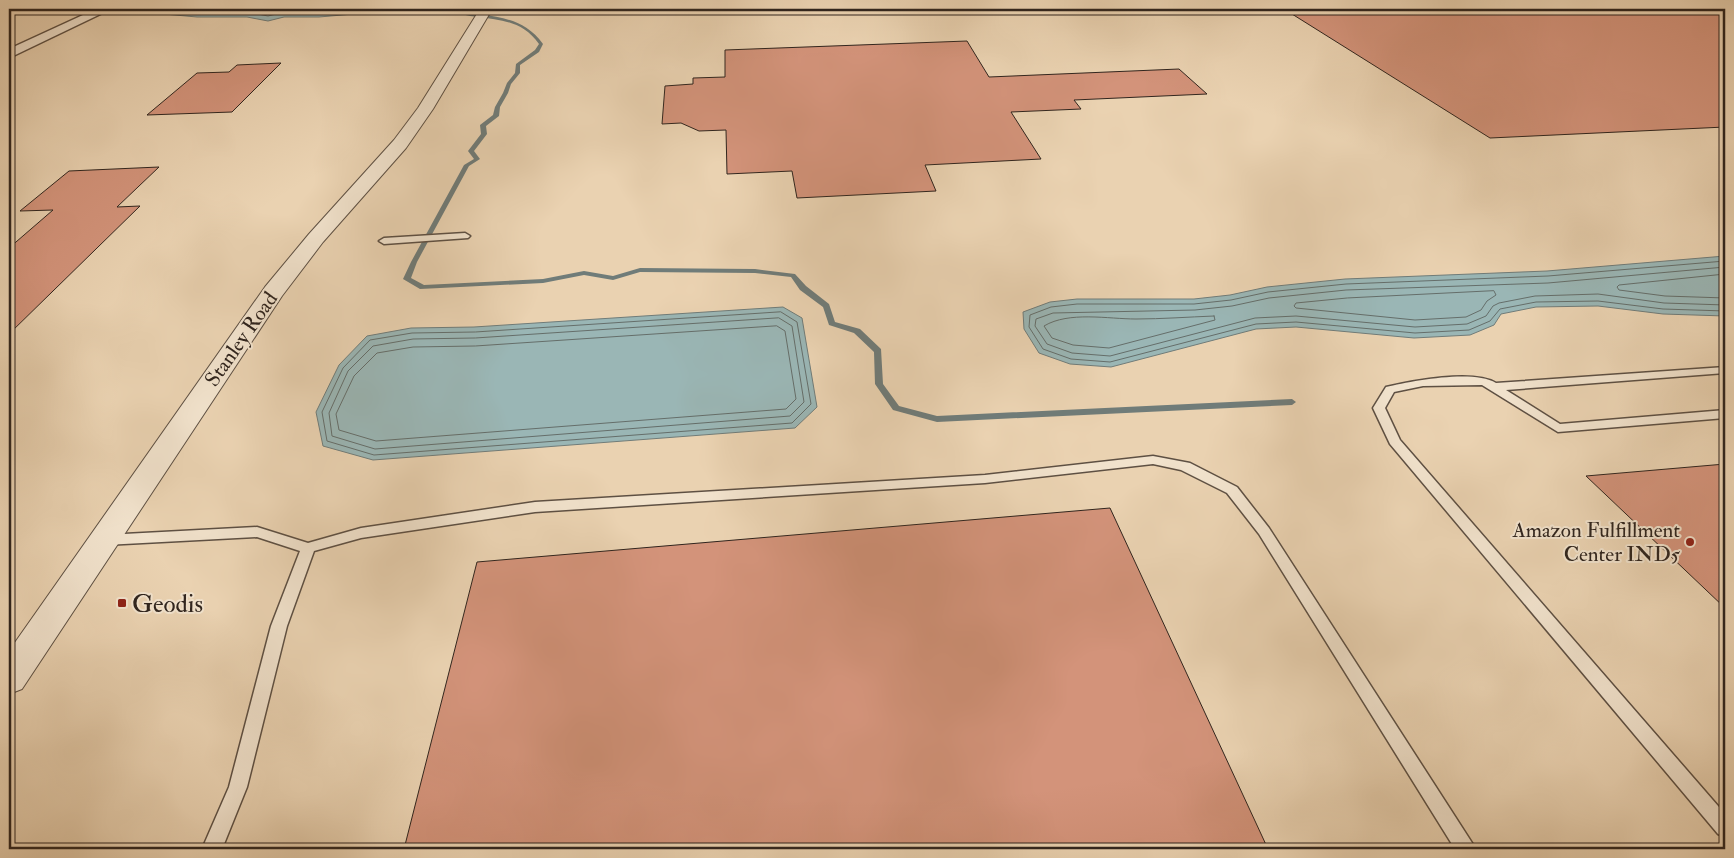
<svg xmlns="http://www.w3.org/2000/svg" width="1734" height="858" font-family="'IM FELL Double Pica',serif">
  <rect width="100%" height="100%" fill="#ead2b1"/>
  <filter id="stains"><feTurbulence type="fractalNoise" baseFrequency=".004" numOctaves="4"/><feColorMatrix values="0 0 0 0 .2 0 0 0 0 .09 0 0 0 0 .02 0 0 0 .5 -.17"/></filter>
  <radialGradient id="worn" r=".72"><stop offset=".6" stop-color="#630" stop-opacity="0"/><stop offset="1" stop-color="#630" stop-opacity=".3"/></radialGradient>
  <path fill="#9ab6b5" stroke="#707c79" d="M 145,9 L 361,9 L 365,13 L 319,17 L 284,17 L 268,21 L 247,17 L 197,17 L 142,12 Z
    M 1725,256 L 1725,316 L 1663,314 L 1598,306 L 1536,307 L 1501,314 L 1494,325 L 1470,335 L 1414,338 L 1296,327 L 1256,329 L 1111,367 L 1070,364 L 1039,353 L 1024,329 L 1023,312 L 1050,302 L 1077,299 L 1194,299 L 1230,295 L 1267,287 L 1345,279 L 1547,271 Z
    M 783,307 L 802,318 L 817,407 L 795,428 L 373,460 L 323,446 L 316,412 L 339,365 L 367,336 L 411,328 L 474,327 Z"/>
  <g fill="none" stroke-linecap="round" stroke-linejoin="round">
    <path stroke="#656e6a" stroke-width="1" d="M 158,9 L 197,12 L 247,12 L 268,16 L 284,12 L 319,12 L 353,9
      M 1725,261 L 1548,276 L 1346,284 L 1268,292 L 1231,300 L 1194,304 L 1077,304 L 1051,307 L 1030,315 L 1029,327 L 1043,349 L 1071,359 L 1110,362 L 1256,324 L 1296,322 L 1415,333 L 1469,330 L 1490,321 L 1500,309 L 1536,302 L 1598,301 L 1663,309 L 1725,311
      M 1725,267 L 1548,283 L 1346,290 L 1269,298 L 1232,306 L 1195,310 L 1053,313 L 1036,319 L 1035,326 L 1047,344 L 1072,353 L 1110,356 L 1255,318 L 1296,316 L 1415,327 L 1467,324 L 1486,316 L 1493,306 L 1499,303 L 1535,296 L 1598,294 L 1664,303 L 1725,305
      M 1725,274 L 1619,285 L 1617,287 L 1619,290 L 1665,296 L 1725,298
      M 1494,291 L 1496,295 L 1487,301 L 1481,310 L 1466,317 L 1415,320 L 1296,308 L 1294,306 L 1296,303 L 1347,298 Z
      M 781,312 L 797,322 L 811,404 L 792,423 L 374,455 L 327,441 L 322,412 L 343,368 L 370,340 L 412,333 L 475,332 Z
      M 1214,316 L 1215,320 L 1109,348 L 1073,345 L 1052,338 L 1044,326 C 1069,311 1108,319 1136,319 C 1162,319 1188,317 1214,316 Z
      M 779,318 L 792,326 L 804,402 L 790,416 L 375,449 L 332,436 L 329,413 L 348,371 L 373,346 L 413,339 L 475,338 Z
      M 777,326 L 785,331 L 796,399 L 786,409 L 376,441 L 339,430 L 336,414 L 354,376 L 377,353 L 413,347 L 475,346 Z"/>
    <path fill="#707c79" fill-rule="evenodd" d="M 446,9 L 452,9 C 486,18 520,12 543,44 L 539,52 L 520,65 L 520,73 L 511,84 L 508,93 L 500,107 L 499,116 L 486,126 L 487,134 L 474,151 L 480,159 L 469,166 L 417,262 L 411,278 L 424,285 L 543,279 L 584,271 L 613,276 L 640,268 L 755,269 L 795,274 L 806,286 L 829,304 L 835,322 L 860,329 L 881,349 L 883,384 L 899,406 L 937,416 L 1292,399 L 1296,402 L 1292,405 L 937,422 L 893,410 L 875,384 L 874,352 L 854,333 L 829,325 L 823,307 L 800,290 L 791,277 L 755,273 L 640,272 L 613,280 L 584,275 L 543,283 L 420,289 L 403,279 L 411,262 L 464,165 L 474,159 L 468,151 L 481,134 L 480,125 L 493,115 L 495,107 L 503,93 L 507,83 L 515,73 L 516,64 L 535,50 L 539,44 C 515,10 478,24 446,9 Z"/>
  </g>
  <path fill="#d3937a" stroke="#30251e" d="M 1284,9 L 1725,9 L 1725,127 L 1490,138 Z
    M 967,41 L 989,77 L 1179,69 L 1207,94 L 1074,100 L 1081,109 L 1011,112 L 1041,159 L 925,165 L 936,191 L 797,198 L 792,171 L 727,174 L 726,130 L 699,131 L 681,123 L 662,124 L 665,86 L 693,84 L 693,78 L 725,77 L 725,50 Z
    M 281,63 L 232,112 L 147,115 L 197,73 L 229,72 L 237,65 Z
    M 159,167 L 117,207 L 140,206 L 9,334 L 9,248 L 53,210 L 20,211 L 69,171 Z
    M 1725,464 L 1725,608 L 1586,476 Z
    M 1110,508 L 1268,849 L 404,849 L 477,562 Z"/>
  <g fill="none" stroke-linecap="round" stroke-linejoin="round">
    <g stroke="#5e5043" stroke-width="3">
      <path id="service" d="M 465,233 L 470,236 L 468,238 L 384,244 L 379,241 L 384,238 Z
        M 1725,367 L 1725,373 L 1506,390 L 1560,424 L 1725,410 L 1725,418 L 1558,432 L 1482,385 L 1423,386 L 1394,392 L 1385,408 L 1400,440 L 1725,814 L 1725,837 L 1718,834 L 1390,444 L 1373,408 L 1386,387 C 1412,381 1473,369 1496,383 Z
        M 1153,456 L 1190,463 L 1237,487 L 1269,528 L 1476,849 L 1455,849 L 1259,534 L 1227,493 L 1181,470 L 1153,464 L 985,483 L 535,512 L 361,538 L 314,551 L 287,626 L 247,787 L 222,849 L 202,849 L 229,787 L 271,626 L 300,551 L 257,537 L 105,545 L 100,544 L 98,540 L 100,536 L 105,535 L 257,527 L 308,543 L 361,528 L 535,502 L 985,475 Z"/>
    </g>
    <g stroke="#5e5043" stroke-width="3">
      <path id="minor" d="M 96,9 L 111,9 L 9,58 L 9,49 Z"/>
    </g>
    <g stroke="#5e5043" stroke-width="2">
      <path id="tertiary" d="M 480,9 L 490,9 L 491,11 L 433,109 L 406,148 L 323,242 L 282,296 L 22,689 L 9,694 L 9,651 L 265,287 L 309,234 L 394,140 L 418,108 Z"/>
    </g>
    <use href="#service" fill="#f1e2cc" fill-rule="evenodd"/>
    <use href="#minor" fill="#f1e2cc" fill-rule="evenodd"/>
    <use href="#tertiary" fill="#f1e2cc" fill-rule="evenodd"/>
  </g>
  <g fill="#8f2418" stroke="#f1e2cc" stroke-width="2">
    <circle cx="1690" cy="542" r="5"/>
    <rect x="117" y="598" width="10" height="10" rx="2.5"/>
  </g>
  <g text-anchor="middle" stroke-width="4" stroke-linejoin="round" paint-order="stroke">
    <g font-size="21" fill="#30251e" stroke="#f1e2cc">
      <text transform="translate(241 339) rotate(-55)" y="7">Stanley Road</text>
    </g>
    <g font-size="21" fill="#30251e" stroke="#f1e2cc" text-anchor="end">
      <text x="1680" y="537">Amazon Fulfillment<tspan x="1680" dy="24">Center IND5</tspan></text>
    </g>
    <g font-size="25" fill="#30251e" stroke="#f1e2cc" text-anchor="start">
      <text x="132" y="612">Geodis</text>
    </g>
  </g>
  <rect width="1734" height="858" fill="none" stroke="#ead2b1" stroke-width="30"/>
  <rect x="10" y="10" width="1714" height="838" fill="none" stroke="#30251e" stroke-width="2.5"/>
  <rect x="15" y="15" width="1704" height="828" fill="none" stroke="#30251e"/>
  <rect width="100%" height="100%" filter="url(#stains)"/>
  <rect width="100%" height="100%" fill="url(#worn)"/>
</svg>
